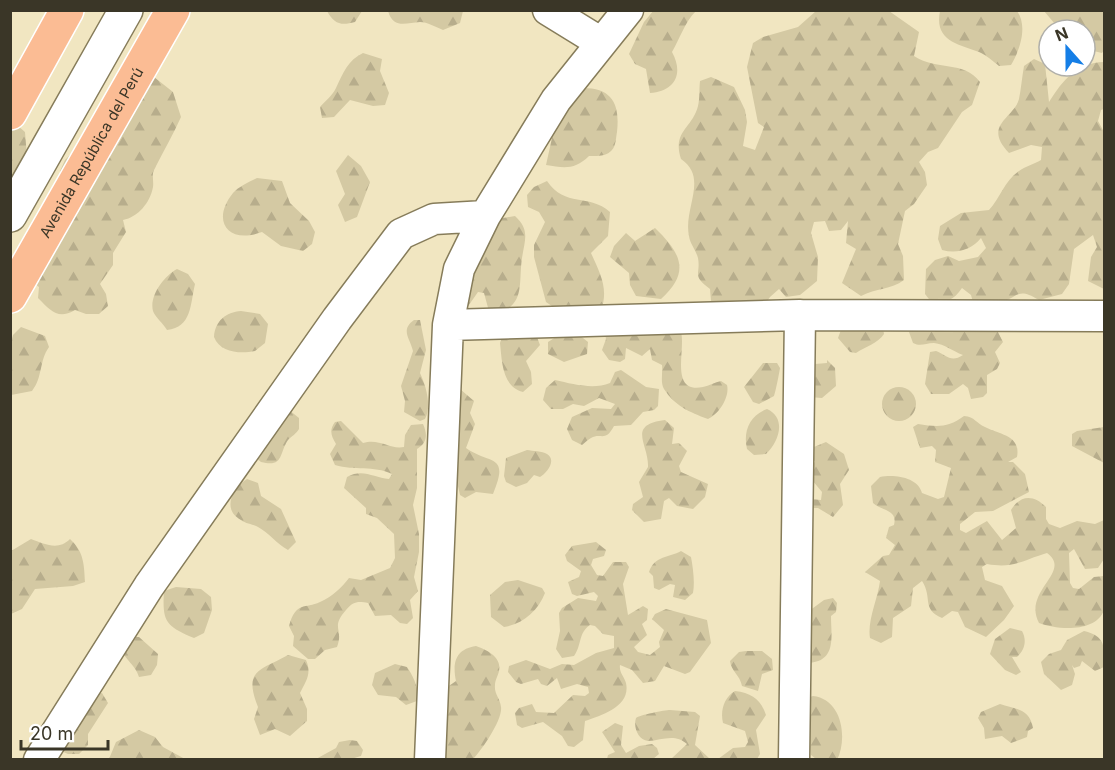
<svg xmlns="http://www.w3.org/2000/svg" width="1115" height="770" font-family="Inter,sans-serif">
  <defs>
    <pattern id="forest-firs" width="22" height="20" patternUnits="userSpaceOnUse" patternTransform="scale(1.5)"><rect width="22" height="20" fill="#d4c9a3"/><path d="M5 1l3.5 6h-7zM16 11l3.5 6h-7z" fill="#b7ad8c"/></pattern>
  </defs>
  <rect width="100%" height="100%" fill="#f1e6c1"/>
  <path fill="url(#forest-firs)" d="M 654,10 L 696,11 C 685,22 680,38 672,52 C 684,74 675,91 650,93 L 646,69 L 635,64 L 629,54 L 644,22 Z
    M 327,11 L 362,11 L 355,22 C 341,26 334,24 327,11 Z
    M 388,11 L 463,11 L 460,23 L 443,30 C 436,27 427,22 420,22 C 406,23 393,29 388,11 Z
    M 816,11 L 889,11 L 919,32 L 914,56 C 936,71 964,60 980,82 L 972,105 L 962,112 L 938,148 L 928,152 L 919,162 L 925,172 L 927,185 L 914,204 L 905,211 L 898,244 L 903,256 L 904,280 C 891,290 876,288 861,296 L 842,283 L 856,249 L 846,243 L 848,221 L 841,230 L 829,231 L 825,221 L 814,222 L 811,233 L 818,257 L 817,281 L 800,295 L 786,297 L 779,289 L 770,297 L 757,316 L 736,319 L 711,301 L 710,289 C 691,275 701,275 698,258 C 696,250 690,244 689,236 C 683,208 709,178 681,159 C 672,131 692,129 698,106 C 700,98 699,89 700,81 L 711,77 L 734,87 L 745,110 L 747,122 L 743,146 L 755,150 L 764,127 L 758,123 L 747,67 L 753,43 L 763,37 L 798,27 Z
    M 940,11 L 1017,11 C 1028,26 1020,50 1011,65 L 999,66 C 993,61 986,55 979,52 C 958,44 934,41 940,11 Z
    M 1044,11 L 1104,11 L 1104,50 L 1102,53 L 1085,49 L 1085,30 L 1060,30 Z
    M 363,53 L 382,59 L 380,71 L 389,93 L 385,105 L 373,106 L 350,100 L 334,117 L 322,118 L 320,107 C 325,101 333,95 336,88 C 343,73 348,60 363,53 Z
    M 1034,59 L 1045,64 L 1049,102 C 1063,80 1076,63 1104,62 L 1104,109 L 1101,110 L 1098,121 L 1104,132 L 1104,289 L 1088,281 L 1091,257 L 1097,247 L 1093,235 L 1074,249 L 1069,284 L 1062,294 L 1039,300 C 1016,286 1019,298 999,303 C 991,305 982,305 974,306 L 971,295 L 962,288 C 954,300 946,303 932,303 L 925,294 L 926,269 L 935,260 L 948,256 L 959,261 L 978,257 L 986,248 L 981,238 C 971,250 957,254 942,250 L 938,239 L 940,226 L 961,213 L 989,210 C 1000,198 1005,180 1019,171 C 1026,166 1034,164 1041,160 L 1042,147 L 1031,145 L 1009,153 C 982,125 1014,118 1019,99 C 1021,89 1022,77 1024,66 Z
    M 154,77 L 173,92 L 181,117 C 173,135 164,150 155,168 C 151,174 154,180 153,187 C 150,203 138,217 123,220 L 126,232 L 113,253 L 113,265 L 100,284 L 106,294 L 108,306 L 99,314 L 86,314 L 75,310 C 58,320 51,311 38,298 L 39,287 L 21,273 L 63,183 L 60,171 L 65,160 L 140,84 Z
    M 583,88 C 613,88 620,105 617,132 C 616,137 616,146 612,150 C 606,157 597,156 589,156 C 575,170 564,168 546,165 L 554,129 Z
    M 10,119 L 25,132 L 27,157 L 10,203 Z
    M 348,155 L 361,166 L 370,182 L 357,217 L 345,222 L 338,205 L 345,194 L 336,171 Z
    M 257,178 L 282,181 L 290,203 L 309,221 L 315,232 L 312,244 L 303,251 L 281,246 L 262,232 C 227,245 211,220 233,193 C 238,187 249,182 257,178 Z
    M 547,181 C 565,208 589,193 610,212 L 608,236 L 591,253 C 600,273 609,289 601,310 L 565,315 L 546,302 L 534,257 L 534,245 L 545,222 L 539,212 L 528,207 L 527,195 L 534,187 Z
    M 515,216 C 530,230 525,239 522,258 C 518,285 527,308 490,315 L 484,293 L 478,292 L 464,312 L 449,268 L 487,236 L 503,218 Z
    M 655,228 C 681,253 691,272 661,299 L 636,296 L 630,285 L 629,273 L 610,257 L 614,246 L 626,233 L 635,241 Z
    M 177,269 L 188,274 L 195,284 C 190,305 192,327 167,330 C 163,323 155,317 153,311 C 149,296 164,276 177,269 Z
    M 241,311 L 260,314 L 268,324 L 265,343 L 255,351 C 241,354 220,353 214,337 C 215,321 226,312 241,311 Z
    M 414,320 L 420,320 L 426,350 L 420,373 C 426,386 432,406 425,419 L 420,421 L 404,412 L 405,401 L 401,386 L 413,351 C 410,338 400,330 414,320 Z
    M 990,324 L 998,332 L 1003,342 L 995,352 L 1000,363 L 997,369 L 987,375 L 987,393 L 983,397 L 971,399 L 968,388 L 963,384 L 949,394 L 931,394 L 925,384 L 930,352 L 936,351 C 946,355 951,363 963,355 C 952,351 945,344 934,343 C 925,343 921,347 913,343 L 909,332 L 912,325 Z
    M 21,327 L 45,336 L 49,347 C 39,361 43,377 32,391 L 11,395 L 11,342 L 13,335 Z
    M 604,327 L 681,332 C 686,349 669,394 703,387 C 709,386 715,382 721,381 L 727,385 C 730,397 719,414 708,419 C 689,412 675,406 664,389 C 660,382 663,372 662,365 L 652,360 L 650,349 L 642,356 L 626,348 L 625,359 L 620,362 L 609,360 L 602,350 L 606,339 Z
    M 842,327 L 883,328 L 884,334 C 878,343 865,347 856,353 L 850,352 L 838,338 Z
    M 535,332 L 540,345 L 526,361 L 531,372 L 532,384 L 523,392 C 502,387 502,361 500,343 L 502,337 Z
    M 564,332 L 578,334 L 588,342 L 587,354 L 564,362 L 548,354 L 548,342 Z
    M 827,360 L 835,368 L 836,386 L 822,398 L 809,397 L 810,368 L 815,364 L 827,363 Z
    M 763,363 L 777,363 L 780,368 C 779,374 776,390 774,396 L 759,404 L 753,402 L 744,387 Z
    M 621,370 L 646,387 L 659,389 L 658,406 L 654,410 L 643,412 L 631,425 L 614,426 C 605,443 601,432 591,438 C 587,440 585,443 582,445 L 572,440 L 567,429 L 572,417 L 592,408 L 611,409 L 615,404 L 599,398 L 584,406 L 573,404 L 563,409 L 551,409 L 543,400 L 546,388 L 555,380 C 573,384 593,390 610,383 L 615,372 Z
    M882 404a17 17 0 1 1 34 0a17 17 0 1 1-34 0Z
    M 460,389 L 474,401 L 470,413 L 475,424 L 466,448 C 490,465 510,453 493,494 L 476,492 L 465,498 L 460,495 L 457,482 L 448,478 Z
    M 767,409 C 787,418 779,442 766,454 L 754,455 L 747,449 C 743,432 749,416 767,409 Z
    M 289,410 L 299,418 L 299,429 C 296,434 292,436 288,440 C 279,453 284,468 261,462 L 256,458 Z
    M 964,416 C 975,417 976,423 985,427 C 1000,435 1021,435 1017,457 L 1008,462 L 1013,462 L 1025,474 L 1029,492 L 993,511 L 975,512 L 960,524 L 960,530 L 966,533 L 987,521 L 1002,540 L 1016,528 L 1011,510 C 1021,494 1034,495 1046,507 L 1046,519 L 1049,524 L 1060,528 L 1077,521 L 1095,524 L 1104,520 L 1104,559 L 1098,568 L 1085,569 L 1074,549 L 1069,553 L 1070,583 L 1073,588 L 1079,589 L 1094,577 L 1104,576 C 1105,585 1107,601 1104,610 C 1096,633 1057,630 1039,623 C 1022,591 1073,572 1047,553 C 1023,560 1014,569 987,564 L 982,567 L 985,580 L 1002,586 L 1014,606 L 1004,620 L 986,637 L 965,627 L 958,612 L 952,611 L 942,618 C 921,609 933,598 922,581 L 913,588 L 911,606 L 893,618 L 892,637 L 881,643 L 870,638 C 867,621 878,598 880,581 L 865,572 L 883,556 L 889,555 L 895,545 L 886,538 L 889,527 L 894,525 C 898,509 881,511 873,503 L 871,486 L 880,477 C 894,474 918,477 922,493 L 938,499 L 944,497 L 951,468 L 935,462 L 936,450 L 932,446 L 920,448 L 913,427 L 918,424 C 937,427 948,428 964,416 Z
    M 665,420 L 674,428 L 672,444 L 679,443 L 687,451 L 679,466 L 681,472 L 708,484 L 705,497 L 693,509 L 677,506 L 669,498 L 664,501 L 661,519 L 644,522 L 632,510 L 633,504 L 643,497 L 639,482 L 648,467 C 649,444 626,425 665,420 Z
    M 341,421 L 363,443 C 380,438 390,450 404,447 L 405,435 L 411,425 L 423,424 C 428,435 427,443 417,449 L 417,488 L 413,505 L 419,534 L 419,552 L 414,577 L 418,591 L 410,600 L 413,618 L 407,624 L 400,623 L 391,615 L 375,616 L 368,603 C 357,601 353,602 346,610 C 330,628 344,629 337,647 L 325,650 L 315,659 L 308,659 L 293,646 L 294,636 L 289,626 C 296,601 305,609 320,602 C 333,596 341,588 349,578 L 361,580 L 390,568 L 395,558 L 394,534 L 377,518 L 366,514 L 366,508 L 344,488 L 347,477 C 363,468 374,478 389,479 L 392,474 C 373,465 355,471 335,465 L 330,454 L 336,444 C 331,436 329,430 335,422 Z
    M 1104,427 L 1104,463 L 1072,446 L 1072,434 L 1077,431 Z
    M 826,442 L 844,454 L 849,470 L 840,484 L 843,505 L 833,517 L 818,508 L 811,508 L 811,499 L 821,500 L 822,492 L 807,474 L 809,466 L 815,462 L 812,457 L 814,447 Z
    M 527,450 C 533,451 542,451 547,454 C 557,460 547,473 540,477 L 534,475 L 527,483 L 516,487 L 506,482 L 504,476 L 506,458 Z
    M 247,479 L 258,483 L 261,496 L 281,509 L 296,542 L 288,550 C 277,544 269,533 258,527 C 253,524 246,524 241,520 C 221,509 233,488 247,479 Z
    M 31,539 C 45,544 58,551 70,539 C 84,552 84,564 85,582 L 73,586 L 35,589 L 22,609 L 11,614 L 11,551 Z
    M 596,542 L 606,550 L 604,556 L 593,559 L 591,565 L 597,575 L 603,576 L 613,562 L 626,562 L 629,567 L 623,584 L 628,615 L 643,606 L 648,609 L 647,620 L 642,624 L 647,635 L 634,647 L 638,652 L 650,655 L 660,647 L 659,642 L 664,630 L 652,619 L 655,614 L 666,609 L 707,620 L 711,643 L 690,672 L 685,674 L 664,666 L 655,681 L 643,683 L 632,670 L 620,665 C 619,673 624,676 626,683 C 631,706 603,715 585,721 L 583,740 L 574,747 L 568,746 L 562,736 L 543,722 L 522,728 L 517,725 L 515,713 L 519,708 L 532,704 L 536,712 L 554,713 L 573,695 L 585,696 L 589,693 L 588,687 L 577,684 L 561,689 L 557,678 L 547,686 L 541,684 L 538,679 L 521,684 L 516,682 L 508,672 L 509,666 L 526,660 L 550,669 L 562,664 L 574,665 L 596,653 L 614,648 L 614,636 L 603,634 L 595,626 L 590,625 C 578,633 582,645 574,656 L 562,658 L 556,649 L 560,631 L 559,613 L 562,608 L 578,598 L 596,601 L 598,596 L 594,592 L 577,596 L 572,594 L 568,582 L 579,577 L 581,571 L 567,561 L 565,555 L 572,546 Z
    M 681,551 L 691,557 C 693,568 695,582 693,593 L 685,600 L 673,597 L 675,585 L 670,584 L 659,590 L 654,588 L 653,576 L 649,572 C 655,555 669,558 681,551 Z
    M 518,580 L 542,588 L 545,593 C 538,611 523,624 504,627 L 491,617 L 490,595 L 505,582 Z
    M 176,587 L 201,589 L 211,597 L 212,610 L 204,633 L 194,638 C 166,626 162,622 164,591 Z
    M 833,598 L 837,603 L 836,612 L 831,616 C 831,636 837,661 809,663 L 809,611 L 824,600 Z
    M 1010,628 L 1022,631 C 1027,640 1025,650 1017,657 L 1012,657 L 1021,672 L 1016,675 L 1005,670 L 990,654 L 995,639 Z
    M 1084,631 C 1106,636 1105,648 1104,667 L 1095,671 L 1082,661 L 1080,666 L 1074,668 L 1072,665 L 1075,674 L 1072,685 L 1061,690 L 1044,674 L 1041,662 L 1049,654 L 1061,650 L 1067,640 Z
    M 127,637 L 139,637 L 158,654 L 157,665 L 151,675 L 139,677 C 135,665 126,660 120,649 Z
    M 476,646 C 487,650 502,657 499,671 C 498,676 495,680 495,685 C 494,694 500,698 501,707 C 503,719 482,750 473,759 L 422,760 L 446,688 L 456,681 C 452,662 456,649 476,646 Z
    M 746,651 L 762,651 L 772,659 L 773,670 L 762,674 L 758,691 L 742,686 C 740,675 731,671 730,661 L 739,652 Z
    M 288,655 L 306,660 C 312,674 306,681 300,693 L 307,709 L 307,721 L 290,736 L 275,729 L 260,735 L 254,719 L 258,707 C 243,669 260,671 288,655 Z
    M 395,664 L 407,667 C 413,676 420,689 417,701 L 406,705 L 396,697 L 378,695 L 372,685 L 375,673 Z
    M 735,691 C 752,693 761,700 766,715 L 756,730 L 760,754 L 757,759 L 718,759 L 733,748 L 745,747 L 748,742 L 745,731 L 723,723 C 720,711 724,697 735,691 Z
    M 102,693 L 108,703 L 88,734 L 88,745 L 79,754 L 68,754 L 59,750 L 89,696 Z
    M 813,696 C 842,699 848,738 837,760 L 816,759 L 811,755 L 807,698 Z
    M 1000,704 C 1016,709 1030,709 1033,728 L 1028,731 L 1027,737 L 1011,743 L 1002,736 L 985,739 L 984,728 L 978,718 L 981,712 Z
    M 670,710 L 695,712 L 700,716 L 695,745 L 710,759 L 671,759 L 687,744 C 675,733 662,740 648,741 C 638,740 633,727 636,718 C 639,715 665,710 670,710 Z
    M 615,723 L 623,726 L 621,745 L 626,753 L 639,746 L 652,744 L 657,748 L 659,754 L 653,759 L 607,759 L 608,755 L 615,752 L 602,732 Z
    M 139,730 L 155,737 L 163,747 L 185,759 L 109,759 L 116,742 Z
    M 350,740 L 357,741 L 363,750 L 361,756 L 351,759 L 316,759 L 336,748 L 339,742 Z"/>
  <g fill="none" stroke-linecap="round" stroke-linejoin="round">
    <g stroke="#867c5a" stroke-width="33">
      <path id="minor" d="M 548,10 L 600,42
        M 448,325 L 800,315 L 1104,316
        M 39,760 L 149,586 L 337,319 L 401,234 L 434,219 L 485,216 L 556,100 L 628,10
        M 430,760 L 448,325 L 459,269 L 485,216
        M 794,760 L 800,315"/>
    </g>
    <g stroke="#867c5a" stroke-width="36">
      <path id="tertiary" d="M 10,215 L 126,10"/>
    </g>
    <g stroke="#fff" stroke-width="36">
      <g id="trunk">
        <path d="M 10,113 L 67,10"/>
        <path id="s1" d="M 10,296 L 173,10"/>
      </g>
    </g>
    <use href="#minor" stroke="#fff" stroke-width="30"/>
    <use href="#tertiary" stroke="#fff" stroke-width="33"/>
    <use href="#trunk" stroke="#fbbc94" stroke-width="33"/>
  </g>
  <g text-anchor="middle" stroke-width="6" stroke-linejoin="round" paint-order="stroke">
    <g font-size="15" fill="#3a3627" stroke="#fff">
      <text dy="5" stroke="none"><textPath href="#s1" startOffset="165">Avenida República del Perú</textPath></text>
    </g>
  </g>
  <rect width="1115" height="770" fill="none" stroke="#3a3627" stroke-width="24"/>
  <g transform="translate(1067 48) rotate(339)"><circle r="28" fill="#ffffff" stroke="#b0afa9" stroke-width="1.5"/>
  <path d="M0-4.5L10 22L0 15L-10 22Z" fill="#157ee6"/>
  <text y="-9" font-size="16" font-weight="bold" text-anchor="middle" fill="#3a3627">N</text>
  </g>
  <path d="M21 740v9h87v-9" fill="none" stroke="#3a3627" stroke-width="3"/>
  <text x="30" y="740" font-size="18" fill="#3a3627" stroke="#ffffff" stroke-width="4.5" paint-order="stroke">20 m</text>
</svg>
